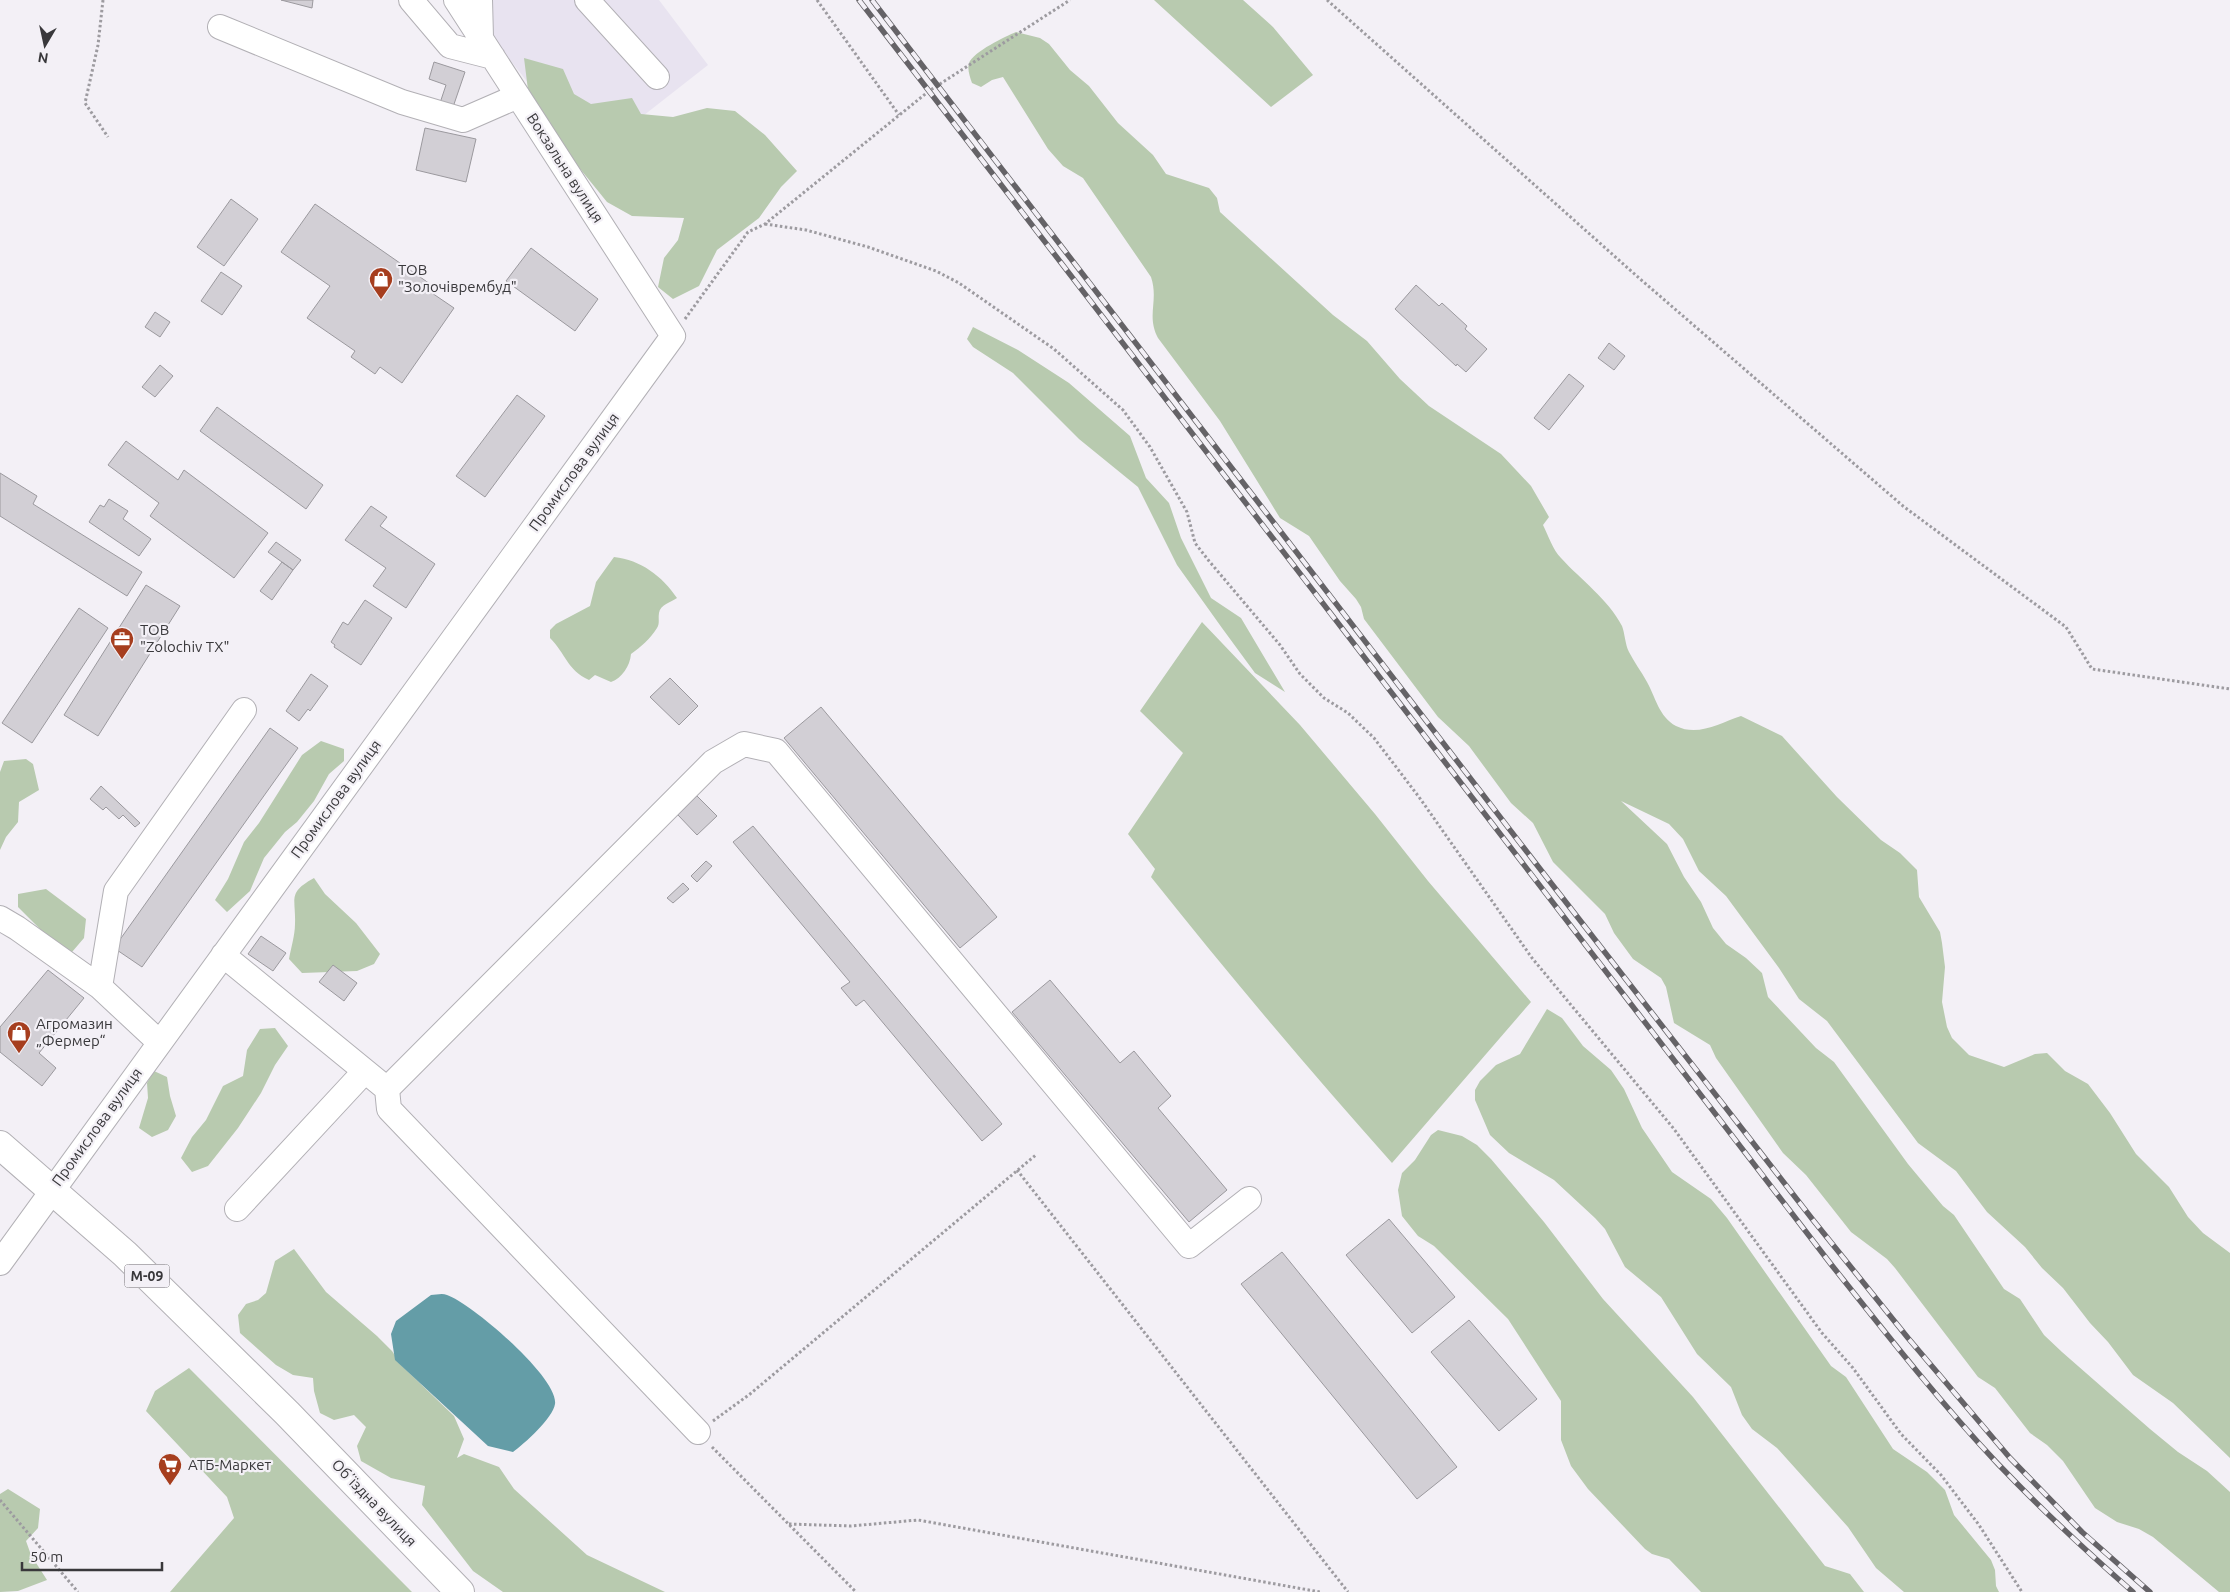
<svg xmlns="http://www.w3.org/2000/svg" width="2230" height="1592" font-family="Ubuntu,sans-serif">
  <rect width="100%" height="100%" fill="#f3f0f6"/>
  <path fill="#e8e3f0" d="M 463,0 L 659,0 L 708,65 L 588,159 Z"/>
  <path fill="#b8caaf" d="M 1154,0 L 1243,0 L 1273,27 L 1313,75 L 1271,107 Z
    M 1016,32 L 1040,38 L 1049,44 L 1070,70 L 1089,86 L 1118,123 L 1153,155 L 1166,174 L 1209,188 L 1217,198 L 1220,212 L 1333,315 L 1367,341 L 1400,379 L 1429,406 L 1501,454 L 1531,486 L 1549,517 L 1543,525 C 1548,535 1553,550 1561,558 C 1581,580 1608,599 1622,626 C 1625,634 1625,644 1629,652 C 1634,662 1641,671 1647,682 C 1655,696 1659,717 1676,726 C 1698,737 1720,723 1741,716 L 1782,736 L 1837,797 L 1881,840 L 1900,853 L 1917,870 L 1919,897 L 1940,932 L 1942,943 L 1945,967 L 1942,1002 L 1947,1027 L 1952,1038 L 1969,1055 L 2004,1067 L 2035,1054 L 2047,1053 L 2065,1071 L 2088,1084 L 2110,1113 L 2136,1154 L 2169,1187 L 2188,1217 L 2203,1233 L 2230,1253 L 2230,1458 L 2173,1403 L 2133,1375 L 2108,1342 L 2090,1323 L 2063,1288 L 2042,1268 L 2025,1247 L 1987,1212 L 1956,1171 L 1918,1143 L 1827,1021 L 1799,999 L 1779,968 L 1726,896 L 1699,871 L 1683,839 L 1669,824 L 1621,801 L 1667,844 L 1684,877 L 1701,902 L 1713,928 L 1726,944 L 1746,958 L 1762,973 L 1768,997 L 1816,1048 L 1834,1062 L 1908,1164 L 1943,1206 L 1954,1215 L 2004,1289 L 2020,1299 L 2044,1335 L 2062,1352 L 2150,1429 L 2178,1452 L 2207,1471 L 2230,1492 L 2230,1592 L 2219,1592 L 2153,1537 L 2139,1529 L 2117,1522 L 2095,1508 L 2063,1461 L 2047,1445 L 2030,1433 L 1995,1388 L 1978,1377 L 1895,1268 L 1887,1259 L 1851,1232 L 1806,1175 L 1783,1153 L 1716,1058 L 1710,1045 L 1674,1023 L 1666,987 L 1661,978 L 1633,959 L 1614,933 L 1605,914 L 1553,862 L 1533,823 L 1511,803 L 1469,746 L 1438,717 L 1364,619 L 1361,607 L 1356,599 L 1340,581 L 1309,536 L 1280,518 L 1220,421 L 1158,338 C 1146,315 1159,301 1151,277 L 1083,178 L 1063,166 L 1048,149 L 1003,77 L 992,80 L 981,87 L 972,83 C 970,77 967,69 969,63 C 973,52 1006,36 1016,32 Z
    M 524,58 L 563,69 L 574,94 L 591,104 L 632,98 L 641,114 L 673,117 L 707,108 L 735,111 L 765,135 L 797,171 L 781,187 L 759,218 L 717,250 L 699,286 L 673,299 L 658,287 L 664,258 L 678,240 L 684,218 L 632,216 L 607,202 L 551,133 L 528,90 Z
    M 973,327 L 1018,350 L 1069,383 L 1130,436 L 1146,478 L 1169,503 L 1181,538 L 1211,598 L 1241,618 L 1285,692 L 1255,673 L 1222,628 L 1177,565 L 1138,487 L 1079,439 L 1013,373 L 973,347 L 967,339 Z
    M 614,557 C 641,560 662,576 677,598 C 671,602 660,605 659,613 C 658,619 660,623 657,628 C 650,639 641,647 631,654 C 630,666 622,678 611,682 L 595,675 L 589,680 C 567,670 566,654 550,638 L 550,630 L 556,624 L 590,606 L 596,582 Z
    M 1202,622 L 1300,725 L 1375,814 L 1428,881 L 1531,1002 L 1392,1163 C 1309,1070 1229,975 1151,877 L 1155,869 L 1128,834 L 1183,753 L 1140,711 Z
    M 321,741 L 344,749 L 344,761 L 329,774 L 314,801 L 297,822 L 285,832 L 264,858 L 250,891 L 227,912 L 215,900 L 228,879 L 244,842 L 259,823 L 302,755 Z
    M 26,759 L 33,764 L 39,790 L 19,802 L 18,822 L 6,837 L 0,850 L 0,772 L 4,761 Z
    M 314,878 L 325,894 L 356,923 L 380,954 L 374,964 L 357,971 L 302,973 L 289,959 C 291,948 295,935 295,924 C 296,898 287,893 314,878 Z
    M 46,889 L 86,919 L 84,938 L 72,952 L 53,942 L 18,907 L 18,894 Z
    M 1547,1009 L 1562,1018 L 1583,1046 L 1611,1070 L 1624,1089 L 1642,1128 L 1672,1172 L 1711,1199 L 1727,1218 L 1831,1366 L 1846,1377 L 1893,1449 L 1927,1472 L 1945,1490 L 1954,1515 L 1991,1560 L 1995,1570 L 1996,1586 L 1999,1592 L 1904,1592 L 1876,1568 L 1848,1527 L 1777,1448 L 1752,1429 L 1742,1415 L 1731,1387 L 1697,1354 L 1661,1297 L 1625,1267 L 1605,1229 L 1595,1218 L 1554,1180 L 1509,1153 L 1490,1135 L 1475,1100 L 1475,1090 L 1480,1081 L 1496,1065 L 1520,1054 Z
    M 275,1028 L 288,1046 L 275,1065 L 261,1093 L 238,1128 L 208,1166 L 192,1172 L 181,1158 L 192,1137 L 206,1120 L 223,1086 L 243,1076 L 247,1050 L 260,1029 Z
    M 154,1071 L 167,1077 L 170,1096 L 176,1116 L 168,1130 L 152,1137 L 139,1128 L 148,1098 L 147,1083 Z
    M 1438,1130 L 1462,1136 L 1477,1145 L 1491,1159 L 1544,1222 L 1603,1299 L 1693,1397 L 1825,1566 L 1850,1574 L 1864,1592 L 1701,1592 L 1669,1559 L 1652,1554 L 1645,1549 L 1588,1489 L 1571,1466 L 1561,1440 L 1561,1401 L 1508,1319 L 1434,1246 L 1418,1236 L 1402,1216 L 1398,1190 L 1402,1173 L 1415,1160 L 1431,1135 Z
    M 294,1249 L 326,1292 L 377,1336 L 392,1351 L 402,1366 L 454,1416 L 464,1439 L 457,1458 L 464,1454 L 499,1467 L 514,1489 L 587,1555 L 665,1592 L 503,1592 L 473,1571 L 422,1505 L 425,1486 L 391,1478 L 361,1461 L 357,1446 L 366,1427 L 354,1415 L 334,1420 L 320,1413 L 314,1391 L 313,1378 L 293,1375 L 276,1365 L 240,1333 L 238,1315 L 246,1304 L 258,1300 L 266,1293 L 275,1261 Z
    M 189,1368 L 412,1592 L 170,1592 L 234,1518 L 227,1497 L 146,1411 L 155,1391 Z
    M 8,1489 L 40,1509 L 38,1528 L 26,1541 L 31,1555 L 47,1580 L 18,1591 L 0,1592 L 0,1494 Z"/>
  <path fill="#649da7" d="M 431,1295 C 436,1295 442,1293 447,1295 C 471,1303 559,1378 555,1404 C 553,1418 524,1444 513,1452 L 488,1446 L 395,1360 L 391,1334 L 396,1321 Z"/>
  <path fill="#d2cfd5" stroke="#9b999e" d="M 281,0 L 313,0 L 312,8 Z
    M 434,62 L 465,72 L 452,110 L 439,106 L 446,85 L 429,79 Z
    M 425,128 L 476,139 L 466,182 L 416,170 Z
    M 231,199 L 258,219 L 224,266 L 197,247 Z
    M 315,204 L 433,286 L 429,291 L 454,308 L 402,383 L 380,367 L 375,374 L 351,357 L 355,351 L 307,318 L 330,286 L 281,252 Z
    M 531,248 L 598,299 L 575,331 L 506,281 Z
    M 221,272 L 242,286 L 222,315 L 201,301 Z
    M 1416,285 L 1439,306 L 1442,303 L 1467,326 L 1465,329 L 1487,349 L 1466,372 L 1457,364 L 1456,366 L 1395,309 Z
    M 155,312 L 170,322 L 160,337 L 145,327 Z
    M 1609,343 L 1625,356 L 1614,370 L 1598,358 Z
    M 160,365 L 173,376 L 155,397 L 142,387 Z
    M 1569,374 L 1584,386 L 1549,430 L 1534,418 Z
    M 517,395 L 545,416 L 485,497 L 456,476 Z
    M 217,407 L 323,485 L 306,509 L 200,431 Z
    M 126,441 L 178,480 L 184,470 L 268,533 L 234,578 L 150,516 L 159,503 L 108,465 Z
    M 0,473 L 37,496 L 33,504 L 142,572 L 127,596 L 0,516 Z
    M 109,499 L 128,511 L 123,519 L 151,539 L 139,556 L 89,522 L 100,505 L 104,507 Z
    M 371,506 L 387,517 L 380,526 L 435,564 L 406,608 L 373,586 L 386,568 L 345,540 Z
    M 276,542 L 301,560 L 293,570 L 268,552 Z
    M 282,562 L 293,570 L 272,600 L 260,591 Z
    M 146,585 L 180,606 L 98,736 L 64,715 Z
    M 365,600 L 392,618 L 361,665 L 334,647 L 335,645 L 331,642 L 343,622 L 348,625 Z
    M 79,608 L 108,628 L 32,743 L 2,723 Z
    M 311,674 L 328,686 L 310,711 L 308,709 L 299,721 L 286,711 Z
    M 670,678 L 698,706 L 679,725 L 650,697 Z
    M 821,707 L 997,917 L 960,948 L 784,738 Z
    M 270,728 L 298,748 L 142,967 L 114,948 Z
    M 101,786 L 140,823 L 135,827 L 123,815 L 119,819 L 106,807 L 103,810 L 90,799 Z
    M 697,796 L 717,816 L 697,835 L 678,815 Z
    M 753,826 L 1002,1124 L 982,1141 L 864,1000 L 856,1006 L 841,988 L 850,982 L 733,842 Z
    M 706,861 L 712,866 L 697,882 L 691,876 Z
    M 683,883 L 689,889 L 673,903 L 667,898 Z
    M 261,936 L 286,953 L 273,971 L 248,954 Z
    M 333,965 L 357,983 L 344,1001 L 319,982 Z
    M 48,970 L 84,998 L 39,1053 L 56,1068 L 42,1086 L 0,1052 L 0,1027 Z
    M 1050,980 L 1120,1063 L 1134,1051 L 1171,1096 L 1158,1108 L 1227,1190 L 1189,1222 L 1012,1012 Z
    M 1389,1219 L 1455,1297 L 1412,1333 L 1346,1255 Z
    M 1282,1252 L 1457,1467 L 1417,1499 L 1241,1284 Z
    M 1469,1320 L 1537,1399 L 1499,1431 L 1431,1352 Z"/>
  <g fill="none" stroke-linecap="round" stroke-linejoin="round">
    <g stroke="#b2b0b5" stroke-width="26">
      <path id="minor" d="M 411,0 L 450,46 L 493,57
        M 480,0 L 481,37
        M 587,0 L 657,77
        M 220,27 L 402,102 L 463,120 L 518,96
        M 0,918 L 17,928 L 100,987
        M 223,955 L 387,1089 L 713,762 L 744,744 L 776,751 L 1189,1246 L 1249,1199
        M 159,1042 L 100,987 L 116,891 L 244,710
        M 387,1089 L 389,1109 L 698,1432
        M 237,1209 L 365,1071
        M 0,1263 L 673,336 L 456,0"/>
    </g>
    <g stroke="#b2b0b5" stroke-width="30">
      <path id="highway" d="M 0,1145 L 125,1254 L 287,1413 L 460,1592"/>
    </g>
    <path stroke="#9d9ba0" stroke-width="3" stroke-dasharray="2.5 2.5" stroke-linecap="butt" d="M 103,0 L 98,45 L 85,103 L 108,137
      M 817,0 L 899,115
      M 1327,0 L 1639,278 L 1903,506 L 2066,627 L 2092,669 L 2230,689
      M 765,224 L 806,230 L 868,247 L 936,271 L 959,283 L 1054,349 L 1123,410 L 1150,447 L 1187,512 L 1195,543 L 1209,561 L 1280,645 L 1300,674 L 1324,698 L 1348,713 L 1374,738 L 1419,797 L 1532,958 L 1674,1129 L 1822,1333 L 1853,1368 L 1901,1434 L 1941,1475 L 1979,1525 L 2022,1592
      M 685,319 L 748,232 L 765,224 L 929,91 L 1070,0
      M 1017,1170 L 1348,1592
      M 713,1421 L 750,1394 L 1037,1154
      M 712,1447 L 856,1592
      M 0,1500 L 78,1592
      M 789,1524 L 851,1526 L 918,1520 L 1320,1592"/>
    <use href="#minor" stroke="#fff" stroke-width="24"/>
    <use href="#highway" stroke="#fff" stroke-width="28"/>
    <g stroke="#656367" stroke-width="5.5">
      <path id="rail" d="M 859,0 L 1830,1263 C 1884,1331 1938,1400 1998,1464 C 2041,1509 2086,1551 2133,1592
        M 872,0 L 1537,865 L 1813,1220 L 1908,1338 L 2010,1458 L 2082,1532 L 2150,1592"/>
    </g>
    <use href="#rail" stroke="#f3f0f6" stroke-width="4" stroke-dasharray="11" stroke-linecap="butt"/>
  </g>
  <defs>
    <g id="shop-pin" transform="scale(1.25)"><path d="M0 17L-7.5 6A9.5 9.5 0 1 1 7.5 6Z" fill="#a63e1e" stroke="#f3f0f6"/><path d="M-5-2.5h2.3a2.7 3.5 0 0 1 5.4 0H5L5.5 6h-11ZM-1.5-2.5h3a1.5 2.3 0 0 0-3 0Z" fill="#fff"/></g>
    <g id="office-pin" transform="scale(1.25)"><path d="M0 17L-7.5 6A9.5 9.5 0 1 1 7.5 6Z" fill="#a63e1e" stroke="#f3f0f6"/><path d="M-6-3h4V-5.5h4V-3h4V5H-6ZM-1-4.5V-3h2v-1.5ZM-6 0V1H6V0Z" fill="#fff"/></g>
    <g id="supermarket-pin" transform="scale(1.25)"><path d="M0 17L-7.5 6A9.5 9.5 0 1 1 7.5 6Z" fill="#a63e1e" stroke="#f3f0f6"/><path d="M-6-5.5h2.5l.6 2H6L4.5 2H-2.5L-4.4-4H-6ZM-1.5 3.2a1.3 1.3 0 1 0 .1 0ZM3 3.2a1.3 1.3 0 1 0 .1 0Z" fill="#fff"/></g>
  </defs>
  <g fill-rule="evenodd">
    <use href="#shop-pin" x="381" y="279"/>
    <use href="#office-pin" x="122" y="639"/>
    <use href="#shop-pin" x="19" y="1033"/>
    <use href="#supermarket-pin" x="170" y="1465"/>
  </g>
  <g text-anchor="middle" stroke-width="4.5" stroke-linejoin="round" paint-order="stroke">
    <rect fill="#f3f0f6" stroke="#716f73" stroke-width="1" x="124.5" y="1264.5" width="45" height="23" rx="4"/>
    <g font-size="14" font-weight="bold" fill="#39383b">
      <text x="147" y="1281">М-09</text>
    </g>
    <g font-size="15" fill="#39383b" stroke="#f3f0f6">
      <text transform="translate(565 168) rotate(57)" y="5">Вокзальна вулиця</text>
      <text transform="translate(574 472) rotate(-54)" y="5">Промислова вулиця</text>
      <text transform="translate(336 799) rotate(-54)" y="5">Промислова вулиця</text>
      <text transform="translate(97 1127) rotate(-54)" y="5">Промислова вулиця</text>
      <text transform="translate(374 1503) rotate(46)" y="5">Обʼїздна вулиця</text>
    </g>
    <g font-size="15" fill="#39383b" stroke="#f3f0f6" text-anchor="start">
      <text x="398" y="275">ТОВ<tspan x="398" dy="17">"Золочіврембуд"</tspan></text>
      <text x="140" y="635">ТОВ<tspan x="140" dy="17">"Zolochiv TX"</tspan></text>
      <text x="36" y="1029">Агромазин<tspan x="36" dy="17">„Фермер“</tspan></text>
      <text x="188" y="1470">АТБ-Маркет</text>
    </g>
  </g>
  <g transform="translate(45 45) rotate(189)" stroke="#f3f0f6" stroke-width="4" paint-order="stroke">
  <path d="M0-4L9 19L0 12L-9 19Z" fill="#39383b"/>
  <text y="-8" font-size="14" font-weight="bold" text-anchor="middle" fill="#39383b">N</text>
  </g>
  <path d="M22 1562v8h140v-8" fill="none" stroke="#39383b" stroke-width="2.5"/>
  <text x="30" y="1562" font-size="15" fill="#39383b" stroke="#f3f0f6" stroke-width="4" paint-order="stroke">50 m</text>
</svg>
